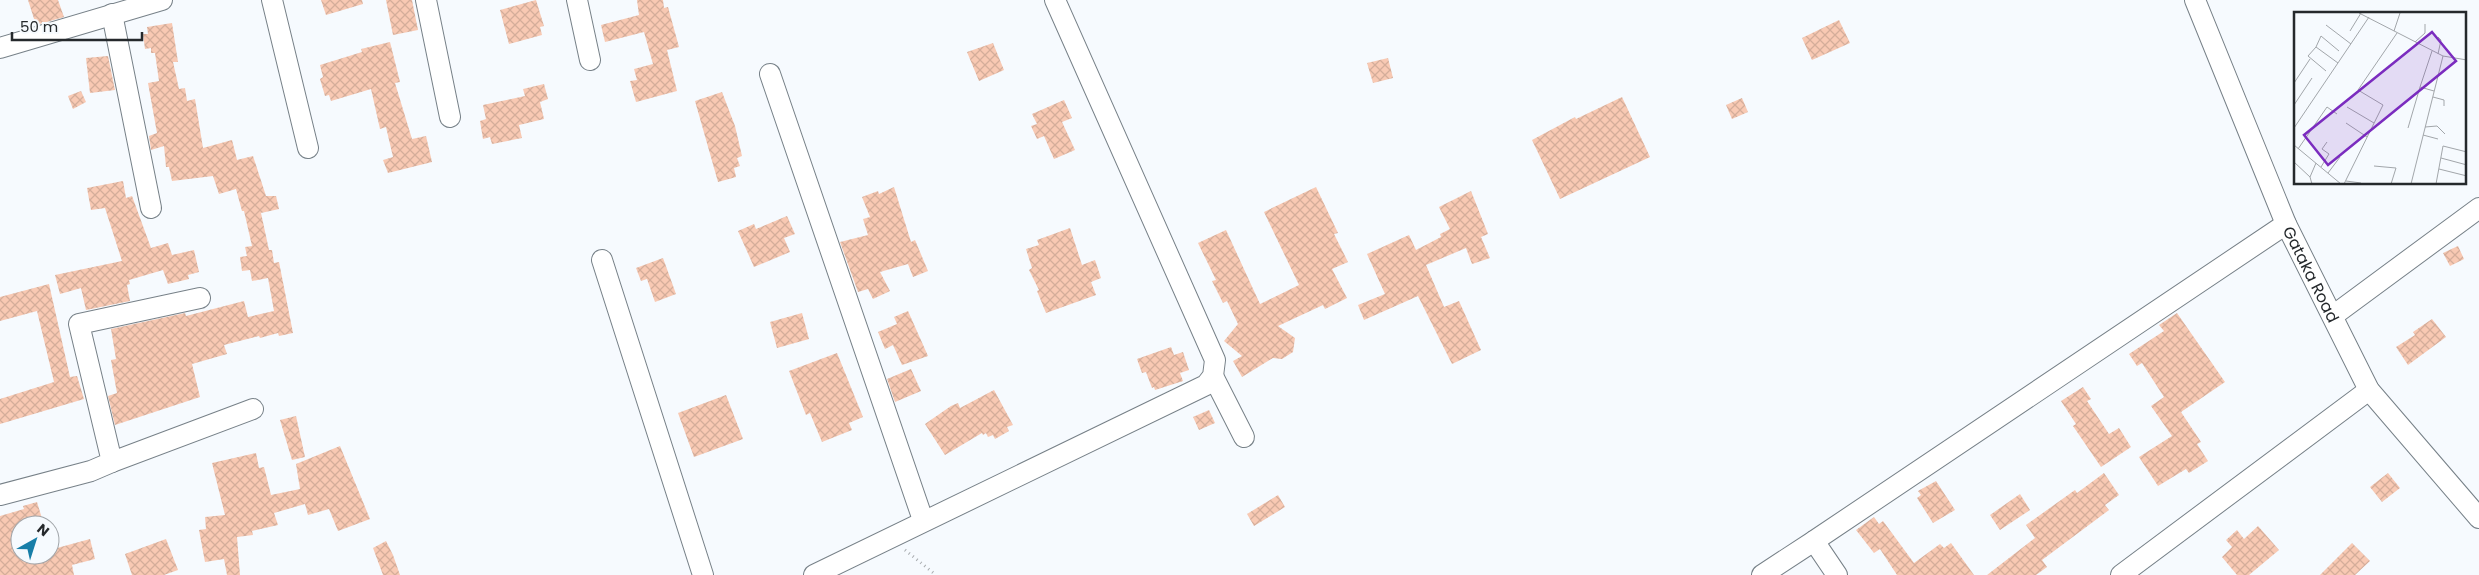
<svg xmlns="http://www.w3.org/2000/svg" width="2479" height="575" font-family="Poppins,sans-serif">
  <defs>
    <pattern id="building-cross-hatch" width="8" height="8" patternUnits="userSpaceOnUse" patternTransform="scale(1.25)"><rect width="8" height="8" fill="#f8c9b3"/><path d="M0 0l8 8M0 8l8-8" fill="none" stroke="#d4ad9a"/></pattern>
  </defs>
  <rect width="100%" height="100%" fill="#f6fafe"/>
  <path fill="url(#building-cross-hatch)" d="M 28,0 L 58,0 L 64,17 L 36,25 Z
    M 321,0 L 362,0 L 363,4 L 326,15 Z
    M 386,0 L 412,0 L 418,30 L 393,35 Z
    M 536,0 L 544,26 L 540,27 L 542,35 L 509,44 L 500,10 Z
    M 637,0 L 663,0 L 664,8 L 668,7 L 679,47 L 667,50 L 677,91 L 636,102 L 630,81 L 637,80 L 634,69 L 653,64 L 644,32 L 605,42 L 601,25 L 639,15 Z
    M 1839,20 L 1850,43 L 1812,60 L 1802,38 Z
    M 172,23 L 178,62 L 173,62 L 179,89 L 185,88 L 187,101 L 195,99 L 203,148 L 232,140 L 237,160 L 253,156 L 266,196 L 276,196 L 279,209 L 261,213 L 269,250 L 272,250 L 274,263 L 279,262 L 293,333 L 279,336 L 278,333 L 260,338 L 259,336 L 224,345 L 227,354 L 192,364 L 200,397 L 115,425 L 108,396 L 117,393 L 111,360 L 116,359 L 111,329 L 185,313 L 186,316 L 244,301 L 248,317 L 274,311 L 268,278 L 252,281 L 250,270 L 242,271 L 240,257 L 247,256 L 245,247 L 252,246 L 244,211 L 242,211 L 236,189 L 219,194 L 213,176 L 172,181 L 169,167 L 166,167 L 164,146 L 151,150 L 149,136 L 157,133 L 148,83 L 159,81 L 155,53 L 151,53 L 151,48 L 145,49 L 143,34 L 148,34 L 147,27 Z
    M 390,42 L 400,82 L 395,83 L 412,139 L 426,136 L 432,162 L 388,173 L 383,160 L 393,157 L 386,127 L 380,129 L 371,89 L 331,101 L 329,95 L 325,96 L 320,79 L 323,77 L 320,65 L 362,52 L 361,49 Z
    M 993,43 L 1004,70 L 979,81 L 967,52 Z
    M 108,56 L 115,90 L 90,93 L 86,58 Z
    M 1388,58 L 1393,78 L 1373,83 L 1367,63 Z
    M 544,84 L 548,99 L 540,102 L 544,119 L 519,125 L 522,138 L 492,144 L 490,137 L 483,139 L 480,121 L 486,119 L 483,105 L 525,96 L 523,89 Z
    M 81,91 L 86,102 L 73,109 L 68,96 Z
    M 722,92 L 735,126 L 742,156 L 737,158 L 740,166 L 734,168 L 736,177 L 718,182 L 695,101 Z
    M 1622,97 L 1650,157 L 1560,199 L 1532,140 L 1575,117 L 1576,119 Z
    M 1742,98 L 1748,112 L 1732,119 L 1726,105 Z
    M 1064,100 L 1072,118 L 1062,122 L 1075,150 L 1054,159 L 1044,136 L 1037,139 L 1031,126 L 1037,124 L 1032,114 Z
    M 123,181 L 126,198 L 132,196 L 151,248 L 168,243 L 172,255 L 194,250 L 199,272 L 188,275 L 189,279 L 168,284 L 163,270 L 129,280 L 130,284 L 127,285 L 130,301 L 86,310 L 81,288 L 60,294 L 55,275 L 122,261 L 105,208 L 91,210 L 87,188 Z
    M 894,187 L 911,242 L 915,240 L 928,271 L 913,277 L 908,264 L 880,272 L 890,291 L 873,299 L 868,289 L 858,292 L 840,242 L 868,235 L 863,219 L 870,217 L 862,197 L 878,191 L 879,194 Z
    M 1316,187 L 1338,233 L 1334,234 L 1348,262 L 1332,269 L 1347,298 L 1325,309 L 1323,305 L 1278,326 L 1295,338 L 1293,352 L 1282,359 L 1273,358 L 1242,377 L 1233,361 L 1242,356 L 1224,341 L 1238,324 L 1227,301 L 1223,303 L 1212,281 L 1216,280 L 1198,243 L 1226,230 L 1260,304 L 1299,285 L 1264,212 Z
    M 1471,191 L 1488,234 L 1481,237 L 1490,258 L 1472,264 L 1466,248 L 1426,265 L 1444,307 L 1459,301 L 1481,350 L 1452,364 L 1418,296 L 1364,320 L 1358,305 L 1385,294 L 1367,254 L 1409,235 L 1416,250 L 1441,237 L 1440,234 L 1450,229 L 1439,207 Z
    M 787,216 L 795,234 L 784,238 L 790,252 L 754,267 L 738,231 L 754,224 L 756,229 Z
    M 1070,228 L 1082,265 L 1095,260 L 1101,278 L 1091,282 L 1096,295 L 1046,313 L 1037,291 L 1039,290 L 1029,270 L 1032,268 L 1026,249 L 1039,245 L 1037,240 Z
    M 2458,246 L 2464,259 L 2450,266 L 2443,253 Z
    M 663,258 L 676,294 L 655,302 L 647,279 L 641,281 L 636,268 Z
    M 49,284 L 70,377 L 77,376 L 84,399 L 0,424 L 0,399 L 54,382 L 37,311 L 0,321 L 0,297 Z
    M 908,311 L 928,356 L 902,365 L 893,345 L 885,349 L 878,332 L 897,324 L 894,317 Z
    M 802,313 L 809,339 L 777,348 L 770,322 Z
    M 2177,313 L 2225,382 L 2181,412 L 2201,442 L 2197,444 L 2208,461 L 2189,473 L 2186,469 L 2158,486 L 2139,457 L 2172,436 L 2151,406 L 2164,397 L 2142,363 L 2137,366 L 2129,354 L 2164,331 L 2159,325 Z
    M 2432,319 L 2446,337 L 2408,365 L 2396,347 L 2415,335 L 2413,332 Z
    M 1171,347 L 1174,355 L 1183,352 L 1189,370 L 1180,373 L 1183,381 L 1155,390 L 1154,387 L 1152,388 L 1146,372 L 1142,373 L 1137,359 Z
    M 837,353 L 863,417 L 849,423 L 852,430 L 822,442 L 810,413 L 806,415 L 789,371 Z
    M 911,369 L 921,391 L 895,402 L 887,379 Z
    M 2083,387 L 2091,399 L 2087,401 L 2109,434 L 2119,428 L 2131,447 L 2101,467 L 2073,426 L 2076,424 L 2061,401 Z
    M 994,390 L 1013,425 L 1007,427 L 1009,431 L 995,439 L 993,435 L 988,437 L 986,433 L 983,435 L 982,433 L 945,455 L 925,424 L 951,406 L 958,403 L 960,408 Z
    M 726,395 L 743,439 L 694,457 L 678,413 Z
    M 1209,410 L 1215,423 L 1199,430 L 1193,417 Z
    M 296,416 L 305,457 L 292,460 L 280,420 Z
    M 340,446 L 370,519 L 338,531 L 329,509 L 308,515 L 305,504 L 274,513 L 278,525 L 252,531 L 253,535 L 237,537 L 240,575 L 227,575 L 224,559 L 205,562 L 199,530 L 206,529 L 205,517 L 225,515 L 212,463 L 256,453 L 259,468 L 264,467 L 271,495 L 300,489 L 296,464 Z
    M 2104,473 L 2119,495 L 2105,505 L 2109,510 L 2042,560 L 2047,567 L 2036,575 L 1987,575 L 2035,538 L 2026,525 L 2075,490 L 2077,493 Z
    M 2388,473 L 2400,488 L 2382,502 L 2370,487 Z
    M 1936,481 L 1955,510 L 1933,523 L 1917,498 L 1921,495 L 1918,491 Z
    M 2020,494 L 2030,510 L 2000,530 L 1990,515 Z
    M 1278,495 L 1285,507 L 1254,526 L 1247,514 Z
    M 37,502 L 44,525 L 20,525 L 20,555 L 50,555 L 50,551 L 57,548 L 90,539 L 95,559 L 72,565 L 74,575 L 0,575 L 0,516 L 24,509 L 23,506 Z
    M 1874,517 L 1879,524 L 1883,521 L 1914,563 L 1940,544 L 1944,548 L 1951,543 L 1974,575 L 1897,575 L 1880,549 L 1874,553 L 1856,530 Z
    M 2258,526 L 2279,550 L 2249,575 L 2237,575 L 2222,557 L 2232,547 L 2226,540 L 2237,530 L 2244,539 Z
    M 166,539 L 178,570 L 164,575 L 132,575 L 125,554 Z
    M 386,541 L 393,555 L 400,575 L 383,575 L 373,548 Z
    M 2352,543 L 2370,561 L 2355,575 L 2320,575 Z"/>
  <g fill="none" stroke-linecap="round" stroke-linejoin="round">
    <g stroke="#778188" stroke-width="22">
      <g id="minor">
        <path d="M 272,0 L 308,148"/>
        <path d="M 426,0 L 450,117"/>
        <path d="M 577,0 L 590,60"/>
        <path id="s1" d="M 2195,0 L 2286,224 L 2369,390 L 2479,518"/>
        <path d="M 112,14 L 151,208"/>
        <path d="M 0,48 L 162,0"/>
        <path d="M 770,74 L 923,520"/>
        <path d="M 602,260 L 703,575"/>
        <path d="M 2334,315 L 2479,208"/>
        <path d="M 1213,376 L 1244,437"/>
        <path d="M 112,462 L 253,409"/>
        <path d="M 0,495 L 91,471 L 112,462 L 79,324 L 200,298"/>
        <path d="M 814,575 L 1206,385 L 1213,376 L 1215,360 L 1055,0"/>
        <path d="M 1762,575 L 1814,541"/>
        <path d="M 1837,575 L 1814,541 L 2286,224"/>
        <path d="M 2121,575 L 2369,390"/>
      </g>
    </g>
    <path stroke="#a9adb0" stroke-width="3" stroke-dasharray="1 4" stroke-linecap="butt" d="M 905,550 L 936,575"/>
    <use href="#minor" stroke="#fff" stroke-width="20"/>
  </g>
  <g text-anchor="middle" stroke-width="4" stroke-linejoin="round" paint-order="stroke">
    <g font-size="16" fill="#25292c" stroke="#f6fafe">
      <text dy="6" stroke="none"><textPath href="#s1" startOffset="298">Gataka Road</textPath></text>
    </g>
  </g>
  <g transform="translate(2294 12)">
    <rect width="172" height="172" fill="#f6fafe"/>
    <path fill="none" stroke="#a2a6aa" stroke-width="1" d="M 65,1 L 149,44 L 173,48M 32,13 L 57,32M 56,19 L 67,1M 100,19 L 106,1M 121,30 L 131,21 L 131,12M 22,35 L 27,24 L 45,39M 138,39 L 126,75 L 140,79M 144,42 L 147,28 L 144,25M 32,59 L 14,44 L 22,35 L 44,51M 0,71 L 16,47M 139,85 L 150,88 L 150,94M 0,93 L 18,66M 53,95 L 80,111M 52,111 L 73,125M 131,115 L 143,114 L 151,122M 0,116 L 75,5M 114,116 L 126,75M 129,123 L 144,127M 0,133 L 47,172M 4,137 L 33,95 L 43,102M 147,146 L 173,153M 0,150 L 16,165M 80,154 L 102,156 L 97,172M 27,155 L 35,142 L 28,137 L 33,130M 145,157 L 173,164M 34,161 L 46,145M 52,169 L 67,171M 18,172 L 16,165 L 22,151M 50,172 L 89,93 L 64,78 L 103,21M 117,172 L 149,44M 142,172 L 149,134 L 173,140"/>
    <path fill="#7b2cbf" fill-opacity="0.15" stroke="#7b2cbf" stroke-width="2.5" d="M 138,20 L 162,49 L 34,153 L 10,123 Z"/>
    <rect width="172" height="172" fill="none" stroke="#25292c" stroke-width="2.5"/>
  </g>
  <g transform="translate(35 540) rotate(39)"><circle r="24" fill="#f6fafe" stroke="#a2a6aa"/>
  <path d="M0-4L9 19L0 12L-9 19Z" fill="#177ea8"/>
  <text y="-8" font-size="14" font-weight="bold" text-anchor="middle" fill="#25292c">N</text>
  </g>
  <path d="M12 32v8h130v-8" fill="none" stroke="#25292c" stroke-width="2.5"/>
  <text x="20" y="32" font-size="15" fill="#25292c" stroke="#f6fafe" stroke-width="4" paint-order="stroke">50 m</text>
</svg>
